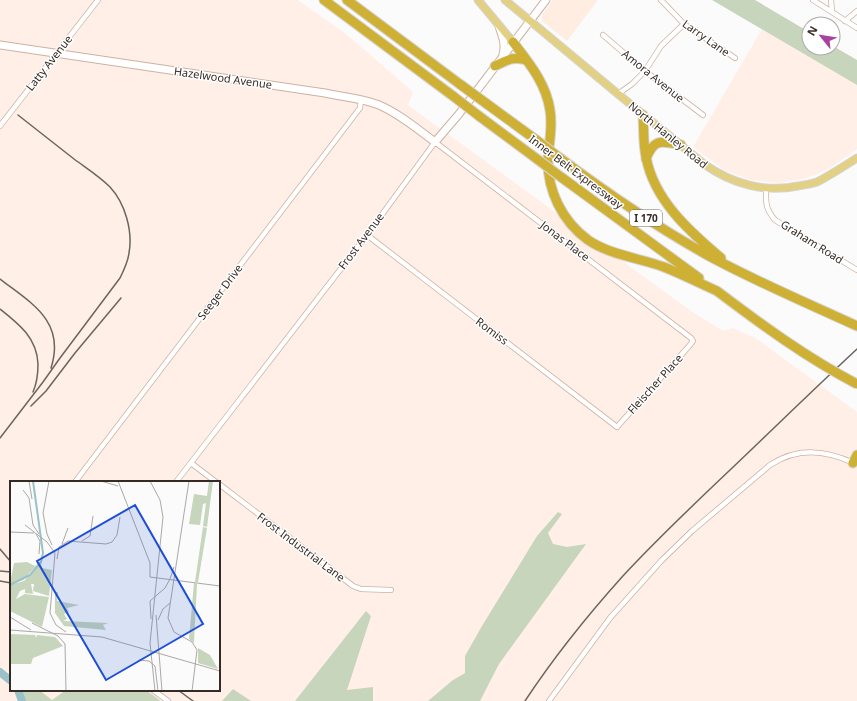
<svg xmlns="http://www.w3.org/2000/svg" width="857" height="701" font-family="'Noto Sans',sans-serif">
  <rect width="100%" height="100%" fill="#fbfbfb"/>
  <path fill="#ffede2" d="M 553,0 L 598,0 L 567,41 L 542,21 L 542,15 Z"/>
  <path fill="#ffefe7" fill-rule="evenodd" d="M 0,0 L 298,0 L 346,34 L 413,92 L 408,105 L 691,311 L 723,331 L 733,328 L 757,339 L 857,412 L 857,701 L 0,701 ZM 11,482 L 219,482 L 219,690 L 11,690 Z
    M 762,29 L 857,85 L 857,149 L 832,167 L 817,174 L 803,179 L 779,183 L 751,180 L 724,170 L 693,147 Z"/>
  <path fill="#c6d5bb" d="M 712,0 L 755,0 L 809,32 L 809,48 L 833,48 L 833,46 L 857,60 L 857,85 Z
    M 558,512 L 562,514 L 548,533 L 553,544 L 567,547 L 586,544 L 499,664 L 480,701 L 428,701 L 453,680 L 465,673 L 465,656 L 482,626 L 537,536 Z
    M 366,611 L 371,616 L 347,690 L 373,687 L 373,701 L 295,701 Z
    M 233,689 L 251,701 L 222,701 Z
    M 21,690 L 39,690 L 52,700 L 66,690 L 146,690 L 161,701 L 26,701 Z"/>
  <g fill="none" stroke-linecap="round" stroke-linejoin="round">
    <path stroke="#99c1c9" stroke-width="8" d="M 0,672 L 11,681
      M 18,690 L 22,701"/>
    <g stroke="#ceb1a1" stroke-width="6">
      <path id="street" d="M 661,0 L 684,24 L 735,58
        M 813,0 L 857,28
        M 831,0 L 832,12
        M 845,21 L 857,11
        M 603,35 L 645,71 L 703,115
        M 618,94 L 632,84 L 645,71 L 661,46 L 684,24
        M 0,126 L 98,0
        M 766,188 C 766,203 765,208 775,220 L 857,270
        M 191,463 L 216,482
        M 75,482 L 360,108 L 361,100
        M 176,482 L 367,235 L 435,142 L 691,338 L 693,341 L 690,345 L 617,427 L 367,235
        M 219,484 L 353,586 L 361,589 L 391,590
        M 153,690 L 168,701
        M 549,701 L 610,618 L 662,560 L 692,531 L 770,465 C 798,447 825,450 854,463"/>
    </g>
    <g stroke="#ceb1a1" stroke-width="9">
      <path id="secondary" d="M 499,26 C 502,36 506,44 503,54
        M 0,45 L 325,93 C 342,97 362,98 379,105 C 400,114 417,129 435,142 L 459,114 L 546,0"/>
    </g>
    <g stroke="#d7d5d3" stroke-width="9">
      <path id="primary" d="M 478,0 L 513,42
        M 505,0 L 618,94 L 704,164 C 732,184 765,193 798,186 C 804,185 811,184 817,182 C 831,175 844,166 857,158"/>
    </g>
    <g stroke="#d7d5d3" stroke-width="11">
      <path id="highway" d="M 324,0 L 453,96
        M 347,0 L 461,85
        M 513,42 C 529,63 546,83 550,110 C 553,127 549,142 548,159 C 547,190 562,221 588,240 C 610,255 639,258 664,267 C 682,274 699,283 717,291
        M 495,66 C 508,60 512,56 526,60
        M 487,104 L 539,142
        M 643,115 C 644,129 643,144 646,157 C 654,200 689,231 721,258
        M 479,116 L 537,159
        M 560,158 C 608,194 657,227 709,256 C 757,282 807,303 857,326
        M 646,159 C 654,138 661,141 681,145
        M 561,177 L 699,278
        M 853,463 L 857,455"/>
    </g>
    <use href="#street" stroke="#fff" stroke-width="4.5"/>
    <use href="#secondary" stroke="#fff" stroke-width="7"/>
    <use href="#primary" stroke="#e2d085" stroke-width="7"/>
    <use href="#highway" stroke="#ceb034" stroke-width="9"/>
    <path stroke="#6c645f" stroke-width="1.5" d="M 0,279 C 31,303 66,321 51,368
      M 0,309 C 19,324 37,338 38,364 C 38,374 37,383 33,392
      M 31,406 L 46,391 L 75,353 L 121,298
      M 0,438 L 43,382 L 60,358 L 120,278 C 124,270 128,262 129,253 C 133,231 125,203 110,187 C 99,176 86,168 74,159 C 55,144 37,130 18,115
      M 0,549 L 11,562
      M 0,571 L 11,572
      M 0,581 L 11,583
      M 178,690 L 193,701
      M 525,701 C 554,657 587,616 622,577 C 656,540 693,505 730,470 C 772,430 814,389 857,349"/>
    <g stroke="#d7d5d3" stroke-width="11" stroke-linecap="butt">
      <path id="highway-bridge" d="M 461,85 L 487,104
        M 453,96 L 479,116
        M 539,142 L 560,158
        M 537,159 L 561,177
        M 717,291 C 762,325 807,358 857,384"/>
    </g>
    <use href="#highway-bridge" stroke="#ceb034" stroke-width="9"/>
  </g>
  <g text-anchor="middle" stroke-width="3" stroke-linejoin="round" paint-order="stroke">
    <rect fill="#fff" stroke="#726b66" stroke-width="1" x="630" y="210" width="32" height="16" rx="3"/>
    <g font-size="10" font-weight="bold" fill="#362b24">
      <text x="646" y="222">I 170</text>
    </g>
    <g font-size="11" fill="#362b24" stroke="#fff">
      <text transform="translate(706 38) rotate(35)" y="4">Larry Lane</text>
      <text transform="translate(49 63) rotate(-52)" y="4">Latty Avenue</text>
      <text transform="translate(653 76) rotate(39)" y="4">Amora Avenue</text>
      <text transform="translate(223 78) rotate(8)" y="4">Hazelwood Avenue</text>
      <text transform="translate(668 135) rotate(39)" y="4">North Hanley Road</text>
      <text transform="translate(576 172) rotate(37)" y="4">Inner Belt Expressway</text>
      <text transform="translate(361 241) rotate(-53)" y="4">Frost Avenue</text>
      <text transform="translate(565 241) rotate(37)" y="4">Jonas Place</text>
      <text transform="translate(812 242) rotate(32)" y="4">Graham Road</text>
      <text transform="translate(220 292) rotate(-53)" y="4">Seeger Drive</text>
      <text transform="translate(492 331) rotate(37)" y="4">Romiss</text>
      <text transform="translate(655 384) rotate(-48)" y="4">Fleischer Place</text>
      <text transform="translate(301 547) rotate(37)" y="4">Frost Industrial Lane</text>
    </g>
  </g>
  <g transform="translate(10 481)">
    <rect width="210" height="210" fill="#fbfbfb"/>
    <path d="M 199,0 L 203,0 L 197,46 L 193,45 L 196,22 L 193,23 L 190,44 L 179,43 L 184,13 L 197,15 ZM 193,46 L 197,47 L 188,101 L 185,101 ZM 17,81 L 25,85 L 29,82 L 13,99 L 0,103 L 4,82 ZM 31,81 L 32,87 L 42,89 L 39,115 L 23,110 L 24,103 L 21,103 L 23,113 L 15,112 L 15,108 L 10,110 L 6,118 L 15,113 L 39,116 L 32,146 L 0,130 L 0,104 L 14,100 ZM 184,102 L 187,103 L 184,162 L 179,158 ZM 45,111 L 48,111 L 47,120 L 69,124 L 57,127 L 59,131 L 54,133 L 57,138 L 53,140 L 98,142 L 93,144 L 96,149 L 54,145 L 45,132 ZM 0,153 L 25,154 L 26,157 L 27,154 L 45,156 L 53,165 L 23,177 L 21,183 L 0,183 ZM 188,167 L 200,174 L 208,188 L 188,182 Z" fill="#c6d5bb"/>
    <path fill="none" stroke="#99c1c9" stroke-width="2" d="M 0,104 L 20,94 L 31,81 L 33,72 L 23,0"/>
    <path fill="none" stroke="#aca8a5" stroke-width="1" d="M 19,0 L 22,18M 39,0 L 33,32 L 37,53 L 42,64M 91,0 L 108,5M 108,0 L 140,82 L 140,96 L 210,105M 140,0 L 150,19 L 153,36 L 140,162 L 145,210M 179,0 L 158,137 L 164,151 L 182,161 L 187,169 L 182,210M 13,9 L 19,17 L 23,44 L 29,53M 15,44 L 37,61 L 45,72 L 40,132 L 46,144 L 56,151M 0,51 L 24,52M 26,53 L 30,60 L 29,73M 72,60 L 80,55 L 83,35M 52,63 L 58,47M 47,78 L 49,66 L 58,60 L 96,63 L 102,61 L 107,54 L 110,36M 160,98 L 164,86M 146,134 L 152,210M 0,136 L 21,149M 141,138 L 140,120 L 155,107 L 160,98M 148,139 L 153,128 L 160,122M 22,142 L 48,155 L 55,163 L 56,210M 0,149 L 92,156 L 210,190M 129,179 L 139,180 L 145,185 L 148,210"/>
    <path fill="#1d4ed8" fill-opacity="0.15" stroke="#1d4ed8" stroke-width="2" d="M 125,24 L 193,143 L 96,199 L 27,80 Z"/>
    <rect width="210" height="210" fill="none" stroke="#362b24" stroke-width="2"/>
  </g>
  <g transform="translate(821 36) rotate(300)"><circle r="19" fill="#ffffff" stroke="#afaaa7"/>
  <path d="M0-3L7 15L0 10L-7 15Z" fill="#a941a4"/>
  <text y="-6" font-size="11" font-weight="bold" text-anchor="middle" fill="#362b24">N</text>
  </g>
</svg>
